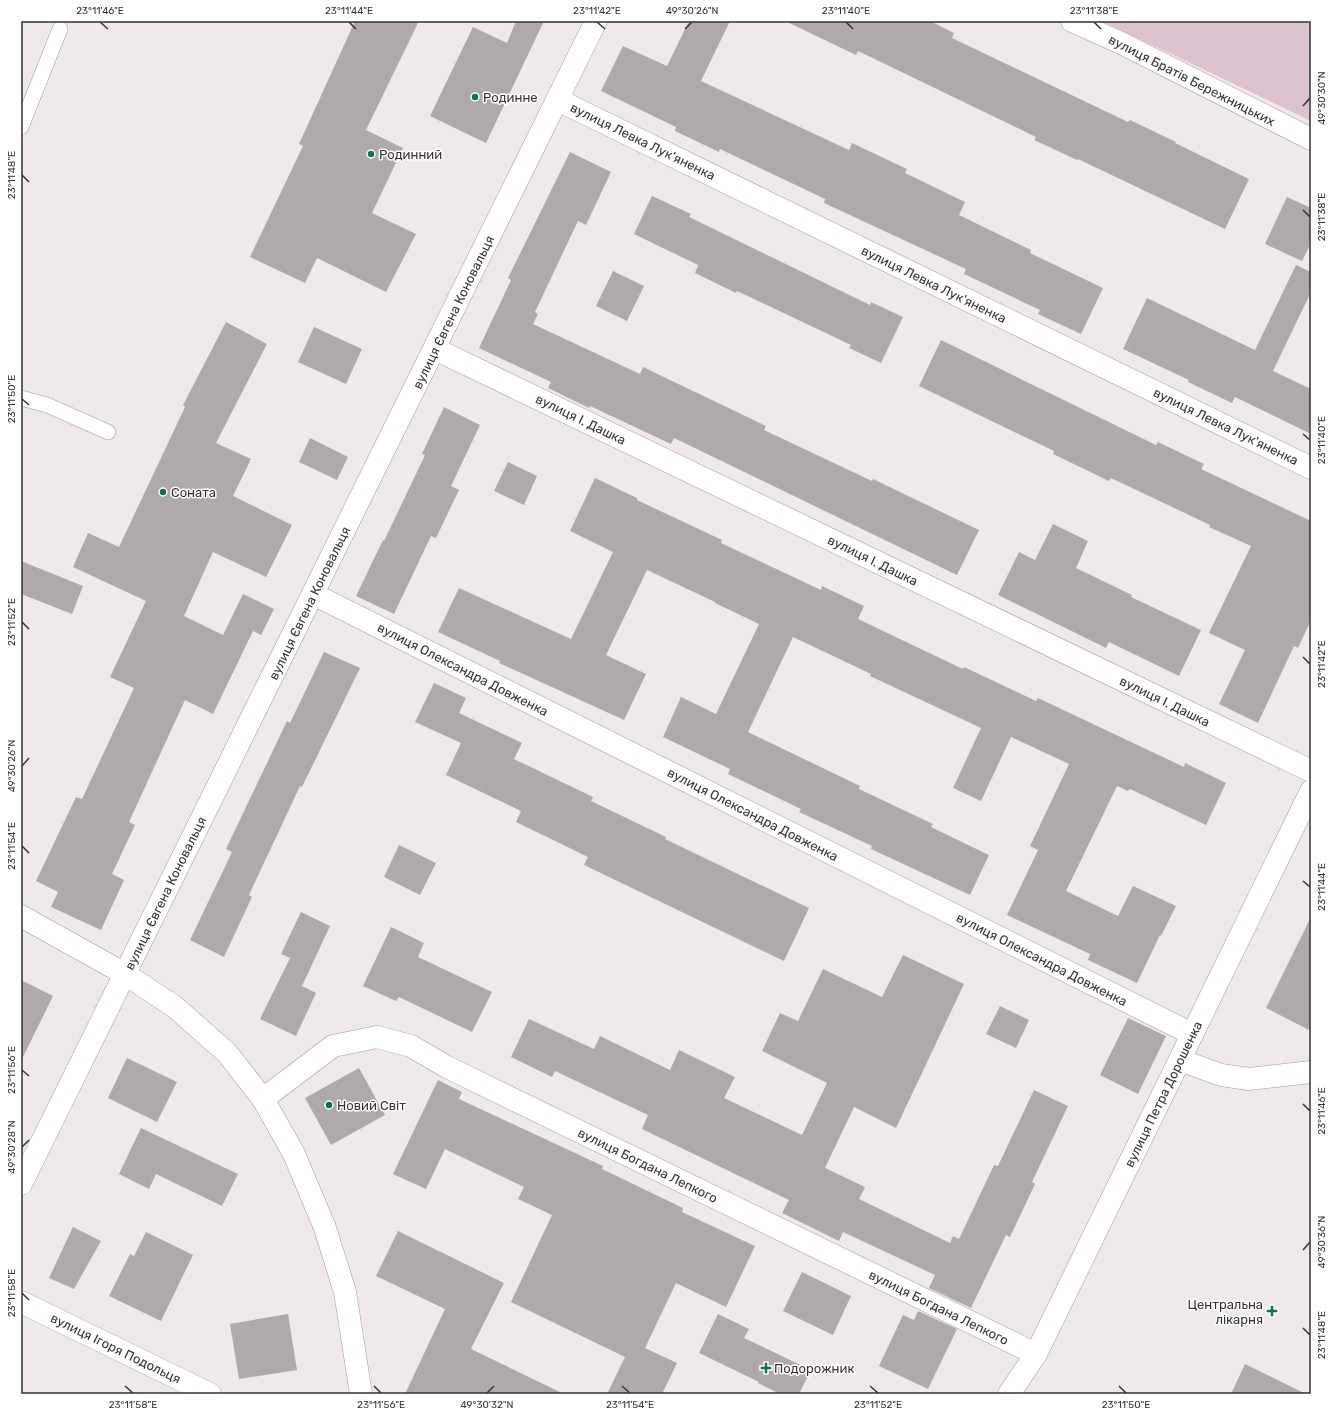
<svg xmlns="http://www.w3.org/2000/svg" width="1332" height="1415" font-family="Rubik,sans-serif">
  <rect width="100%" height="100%" fill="#f0e9ec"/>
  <path fill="#ddc3cf" d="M 1102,21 L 1311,21 L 1311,121 Z"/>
  <path fill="#b0a9ac" d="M 355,21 L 419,21 L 366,130 L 403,148 L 372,213 L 416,234 L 386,292 L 317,258 L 305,283 L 250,257 L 303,146 L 299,144 Z
    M 516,21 L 544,21 L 486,143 L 430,116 L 473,27 L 507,43 Z
    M 689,21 L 730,21 L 701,81 L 849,150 L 852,143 L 907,169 L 905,173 L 965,202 L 959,215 L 1031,250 L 1030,253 L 1103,288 L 1081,334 L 1038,314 L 1040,310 L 964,274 L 966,269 L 824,203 L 825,199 L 720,149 L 719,152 L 675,131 L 676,127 L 601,91 L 623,46 L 667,66 Z
    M 785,21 L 930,21 L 954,33 L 952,38 L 1128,122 L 1130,120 L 1176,142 L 1175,143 L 1249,179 L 1225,229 L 1078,159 L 1077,160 L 1034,140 L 1036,137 L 858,51 L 856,55 Z
    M 570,152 L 611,172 L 586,225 L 578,221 L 535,312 L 538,314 L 533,324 L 640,374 L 643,367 L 766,426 L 764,430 L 872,481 L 873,479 L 979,530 L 957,575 L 674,438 L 671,444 L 590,406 L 589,408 L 548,388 L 551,382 L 479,348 L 511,280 L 508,278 Z
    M 652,196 L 691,214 L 689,217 L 757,250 L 870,305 L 871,302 L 903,317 L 881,363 L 849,348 L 851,345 L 737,291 L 736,293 L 695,273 L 698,265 L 634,234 Z
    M 1287,197 L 1311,208 L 1311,243 L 1302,261 L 1265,244 Z
    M 1296,265 L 1311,272 L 1311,292 L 1273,371 L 1311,389 L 1311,434 L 1235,397 L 1232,403 L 1188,382 L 1189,380 L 1123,349 L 1147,298 L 1255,350 Z
    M 613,271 L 644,286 L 627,321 L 596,306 Z
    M 226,322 L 267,344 L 216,443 L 251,459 L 233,496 L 292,525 L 266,577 L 213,552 L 184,616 L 223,635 L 243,594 L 274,609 L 261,635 L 253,631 L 213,714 L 185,700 L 129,822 L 135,825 L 112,874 L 124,880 L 101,930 L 51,907 L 58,892 L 36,881 L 76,797 L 82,799 L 134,688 L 110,677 L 146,601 L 73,567 L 88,533 L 119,547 L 185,407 L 183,405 Z
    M 314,327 L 362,349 L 346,384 L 298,362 Z
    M 941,340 L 1156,445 L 1158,442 L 1204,464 L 1201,469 L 1311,521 L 1311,620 L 1298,648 L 1294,646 L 1258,723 L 1219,704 L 1245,650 L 1209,633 L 1251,546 L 1209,527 L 1210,525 L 1111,478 L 1109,481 L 1053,454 L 1054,451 L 919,386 Z
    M 444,407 L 480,425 L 451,486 L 459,490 L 436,538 L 431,536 L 394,614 L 356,596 L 383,540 L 384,541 L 425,455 L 422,454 Z
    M 310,438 L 348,457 L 337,480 L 299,462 Z
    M 508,462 L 537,476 L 524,505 L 494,491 Z
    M 595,478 L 637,498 L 637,500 L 722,540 L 721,543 L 821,590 L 822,586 L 864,606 L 858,619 L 963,669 L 964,667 L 1036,701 L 1038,698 L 1184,767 L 1185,763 L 1226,783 L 1206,825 L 1130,789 L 1128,791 L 1117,786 L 1066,891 L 1118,916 L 1133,886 L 1176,906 L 1161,936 L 1160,935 L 1137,983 L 1088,960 L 1090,954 L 1007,915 L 1038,850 L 1030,846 L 1069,764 L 1011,737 L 981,801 L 953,788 L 981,728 L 870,676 L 871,674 L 793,637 L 748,732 L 860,786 L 859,789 L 933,824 L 931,827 L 989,855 L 970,895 L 871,849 L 872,846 L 799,812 L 801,809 L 728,774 L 730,769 L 663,737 L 681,697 L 716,714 L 759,624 L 715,603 L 715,602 L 647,570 L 606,655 L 646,674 L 624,720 L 499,663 L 500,661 L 438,632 L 459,588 L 571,639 L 613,552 L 570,531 Z
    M 1053,524 L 1088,541 L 1076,568 L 1132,595 L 1131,597 L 1201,630 L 1179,676 L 1109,642 L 1106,648 L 998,595 L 1019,552 L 1035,560 Z
    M 21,561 L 83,586 L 72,614 L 21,594 Z
    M 324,652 L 360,668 L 302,787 L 300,786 L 249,895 L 252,897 L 224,957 L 190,940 L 232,852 L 226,849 L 287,721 L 290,723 Z
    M 434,683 L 466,698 L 459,713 L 522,743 L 514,759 L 593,797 L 591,801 L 666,837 L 665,839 L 809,908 L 784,961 L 584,865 L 588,857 L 516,822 L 521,811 L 446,775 L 461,743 L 415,722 Z
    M 399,845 L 436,863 L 420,895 L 384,877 Z
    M 301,912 L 330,926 L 302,986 L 316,993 L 296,1036 L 260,1019 L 290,958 L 281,954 Z
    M 1311,917 L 1311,1031 L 1266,1008 Z
    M 391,927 L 424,943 L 418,957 L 492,992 L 472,1032 L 399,997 L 396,1001 L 363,986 Z
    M 903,955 L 964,984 L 896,1128 L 854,1107 L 825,1168 L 865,1187 L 859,1199 L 950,1243 L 953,1236 L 959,1239 L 994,1165 L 998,1166 L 1034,1090 L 1068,1106 L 1032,1182 L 1035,1184 L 1010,1237 L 1006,1235 L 971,1308 L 929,1288 L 935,1275 L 843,1232 L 839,1241 L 782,1213 L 789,1200 L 642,1129 L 648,1115 L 555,1071 L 552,1077 L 511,1057 L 529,1019 L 594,1049 L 600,1036 L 670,1070 L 679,1050 L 735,1077 L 724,1098 L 802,1135 L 827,1083 L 762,1051 L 780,1013 L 798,1021 L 823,969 L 882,997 Z
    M 21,980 L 53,996 L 21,1061 Z
    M 1000,1006 L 1029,1020 L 1016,1048 L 986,1034 Z
    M 1128,1018 L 1166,1036 L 1138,1094 L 1100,1075 Z
    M 127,1058 L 177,1082 L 157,1122 L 108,1098 Z
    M 359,1068 L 385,1115 L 331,1145 L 305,1098 Z
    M 438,1080 L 462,1092 L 459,1099 L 603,1166 L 602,1169 L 683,1208 L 682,1212 L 755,1246 L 726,1307 L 676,1283 L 645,1348 L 677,1363 L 662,1394 L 607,1394 L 625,1357 L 511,1302 L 552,1215 L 518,1199 L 524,1187 L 445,1149 L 426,1189 L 393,1174 Z
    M 141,1128 L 238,1174 L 222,1206 L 156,1174 L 149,1189 L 119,1174 Z
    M 73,1227 L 101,1241 L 74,1289 L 49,1278 Z
    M 398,1231 L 504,1283 L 471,1349 L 564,1394 L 405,1394 L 445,1309 L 376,1276 Z
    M 146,1232 L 193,1255 L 161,1321 L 109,1296 L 130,1254 L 134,1256 Z
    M 802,1272 L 851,1296 L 833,1335 L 783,1311 Z
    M 918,1311 L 957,1329 L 928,1389 L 879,1366 L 903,1315 L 914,1320 Z
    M 288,1314 L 297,1370 L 239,1379 L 230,1324 Z
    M 718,1314 L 749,1329 L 744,1338 L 811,1370 L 799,1394 L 780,1394 L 758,1383 L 759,1382 L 699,1353 Z
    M 1245,1364 L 1306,1394 L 1231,1394 Z"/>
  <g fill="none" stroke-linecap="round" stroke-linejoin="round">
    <g stroke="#a19a9d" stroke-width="16">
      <path id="lane" d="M 21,127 L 60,29
        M 21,398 L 47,405 L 108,432"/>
    </g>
    <g stroke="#a19a9d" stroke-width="23">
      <path id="street" d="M 1072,21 L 1121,43 L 1311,139
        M 558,100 L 1311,468
        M 435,349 L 1311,771
        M 313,594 L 1192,1034
        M 21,916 L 125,974
        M 1180,1060 L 1221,1075 L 1249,1079 L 1311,1072
        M 263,1099 L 333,1046 L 377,1037 L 411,1046 L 447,1067 L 1036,1354
        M 21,1302 L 210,1394
        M 1009,1394 L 1036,1354 L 1311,791"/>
    </g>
    <g stroke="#a19a9d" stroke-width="23">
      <path id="secondary" d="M 125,974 L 175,1007 L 227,1053 L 263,1099 L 294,1154 L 325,1228 L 345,1292 L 361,1394
        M 21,1184 L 596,21"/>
    </g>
    <use href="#lane" stroke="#fff" stroke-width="15"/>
    <use href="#street" stroke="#fff" stroke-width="22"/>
    <use href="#secondary" stroke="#fff" stroke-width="22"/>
  </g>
  <path fill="none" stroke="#353334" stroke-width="1.5" d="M 100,22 L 108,29M 349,22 L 356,29M 597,22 L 605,29M 846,22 L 853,29M 1094,22 L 1101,29M 685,29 L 692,22M 1303,106 L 1310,98M 22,175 L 29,182M 1303,210 L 1310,217M 22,399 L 29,405M 1303,434 L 1310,440M 22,622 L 29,629M 1303,657 L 1310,664M 22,766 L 29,758M 22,846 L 29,853M 1303,881 L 1310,887M 22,1070 L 29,1076M 1303,1104 L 1310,1111M 22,1147 L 29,1140M 1303,1250 L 1310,1242M 22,1293 L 29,1300M 1303,1328 L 1310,1335M 125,1386 L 133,1393M 374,1386 L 381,1393M 622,1386 L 630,1393M 870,1386 L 878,1393M 1119,1386 L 1126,1393M 487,1393 L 494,1386"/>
  <g fill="#0a754e" stroke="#fff" stroke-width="1.5">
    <circle cx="475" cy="97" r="4"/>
    <circle cx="371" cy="154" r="4"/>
    <circle cx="163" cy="492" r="4"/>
    <circle cx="329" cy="1105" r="4"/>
    <path d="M1270 1305h4v4h4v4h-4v4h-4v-4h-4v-4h4z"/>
    <path d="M764 1362h4v4h4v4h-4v4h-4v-4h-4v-4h4z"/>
  </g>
  <g text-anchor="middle" stroke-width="3" stroke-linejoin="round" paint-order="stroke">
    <g font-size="13" fill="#353334" stroke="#fff">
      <text transform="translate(1192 80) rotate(27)" y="5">вулиця Братів Бережницьких</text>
      <text transform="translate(643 141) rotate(26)" y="5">вулиця Левка Лук'яненка</text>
      <text transform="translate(934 284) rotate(26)" y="5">вулиця Левка Лук'яненка</text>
      <text transform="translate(453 312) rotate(-64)" y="5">вулиця Євгена Коновальця</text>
      <text transform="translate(581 419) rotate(26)" y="5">вулиця І. Дашка</text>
      <text transform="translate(1226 426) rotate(26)" y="5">вулиця Левка Лук'яненка</text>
      <text transform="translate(873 560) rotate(26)" y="5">вулиця І. Дашка</text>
      <text transform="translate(309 603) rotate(-64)" y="5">вулиця Євгена Коновальця</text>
      <text transform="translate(463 669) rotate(27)" y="5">вулиця Олександра Довженка</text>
      <text transform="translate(1165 701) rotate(26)" y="5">вулиця І. Дашка</text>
      <text transform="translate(753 814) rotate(27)" y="5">вулиця Олександра Довженка</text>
      <text transform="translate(165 893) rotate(-64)" y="5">вулиця Євгена Коновальця</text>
      <text transform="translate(1042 959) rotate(27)" y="5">вулиця Олександра Довженка</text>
      <text transform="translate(1163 1094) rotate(-64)" y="5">вулиця Петра Дорошенка</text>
      <text transform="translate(648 1165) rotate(26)" y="5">вулиця Богдана Лепкого</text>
      <text transform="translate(939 1307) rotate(26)" y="5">вулиця Богдана Лепкого</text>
      <text transform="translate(116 1348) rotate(26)" y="5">вулиця Ігоря Подольця</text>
    </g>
    <g font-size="13" fill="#353334" stroke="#fff" text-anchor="start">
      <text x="483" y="102">Родинне</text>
      <text x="379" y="159">Родинний</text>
      <text x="171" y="497">Соната</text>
      <text x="337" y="1110">Новий Світ</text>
      <text x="1263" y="1309" text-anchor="end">Центральна<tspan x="1263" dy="15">лікарня</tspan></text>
      <text x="774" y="1373">Подорожник</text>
    </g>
  </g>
  <rect width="1332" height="1415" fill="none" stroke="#ffffff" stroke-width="44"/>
  <rect x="22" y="22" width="1288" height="1371" fill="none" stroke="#353334" stroke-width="1.5"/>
  <g font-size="10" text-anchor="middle" fill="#353334">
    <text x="100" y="14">23°11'46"E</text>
    <text x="349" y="14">23°11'44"E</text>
    <text x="597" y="14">23°11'42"E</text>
    <text x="692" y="14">49°30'26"N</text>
    <text x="846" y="14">23°11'40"E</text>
    <text x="1094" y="14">23°11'38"E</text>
    <text transform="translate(1321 98) rotate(-90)" y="4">49°30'30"N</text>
    <text transform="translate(11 175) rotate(-90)" y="4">23°11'48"E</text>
    <text transform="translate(1321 217) rotate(-90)" y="4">23°11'38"E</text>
    <text transform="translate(11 399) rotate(-90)" y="4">23°11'50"E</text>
    <text transform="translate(1321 440) rotate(-90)" y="4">23°11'40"E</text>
    <text transform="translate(11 622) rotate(-90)" y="4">23°11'52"E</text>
    <text transform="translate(1321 664) rotate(-90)" y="4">23°11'42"E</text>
    <text transform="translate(11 766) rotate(-90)" y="4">49°30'26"N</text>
    <text transform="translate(11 846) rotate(-90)" y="4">23°11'54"E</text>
    <text transform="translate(1321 887) rotate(-90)" y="4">23°11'44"E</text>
    <text transform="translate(11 1070) rotate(-90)" y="4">23°11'56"E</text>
    <text transform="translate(1321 1111) rotate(-90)" y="4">23°11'46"E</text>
    <text transform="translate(11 1147) rotate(-90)" y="4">49°30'28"N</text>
    <text transform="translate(1321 1242) rotate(-90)" y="4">49°30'36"N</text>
    <text transform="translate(11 1293) rotate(-90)" y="4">23°11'58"E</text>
    <text transform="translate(1321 1335) rotate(-90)" y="4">23°11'48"E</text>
    <text x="133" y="1408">23°11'58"E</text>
    <text x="381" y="1408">23°11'56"E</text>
    <text x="487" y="1408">49°30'32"N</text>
    <text x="630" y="1408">23°11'54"E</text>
    <text x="878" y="1408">23°11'52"E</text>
    <text x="1126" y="1408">23°11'50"E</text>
  </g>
</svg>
